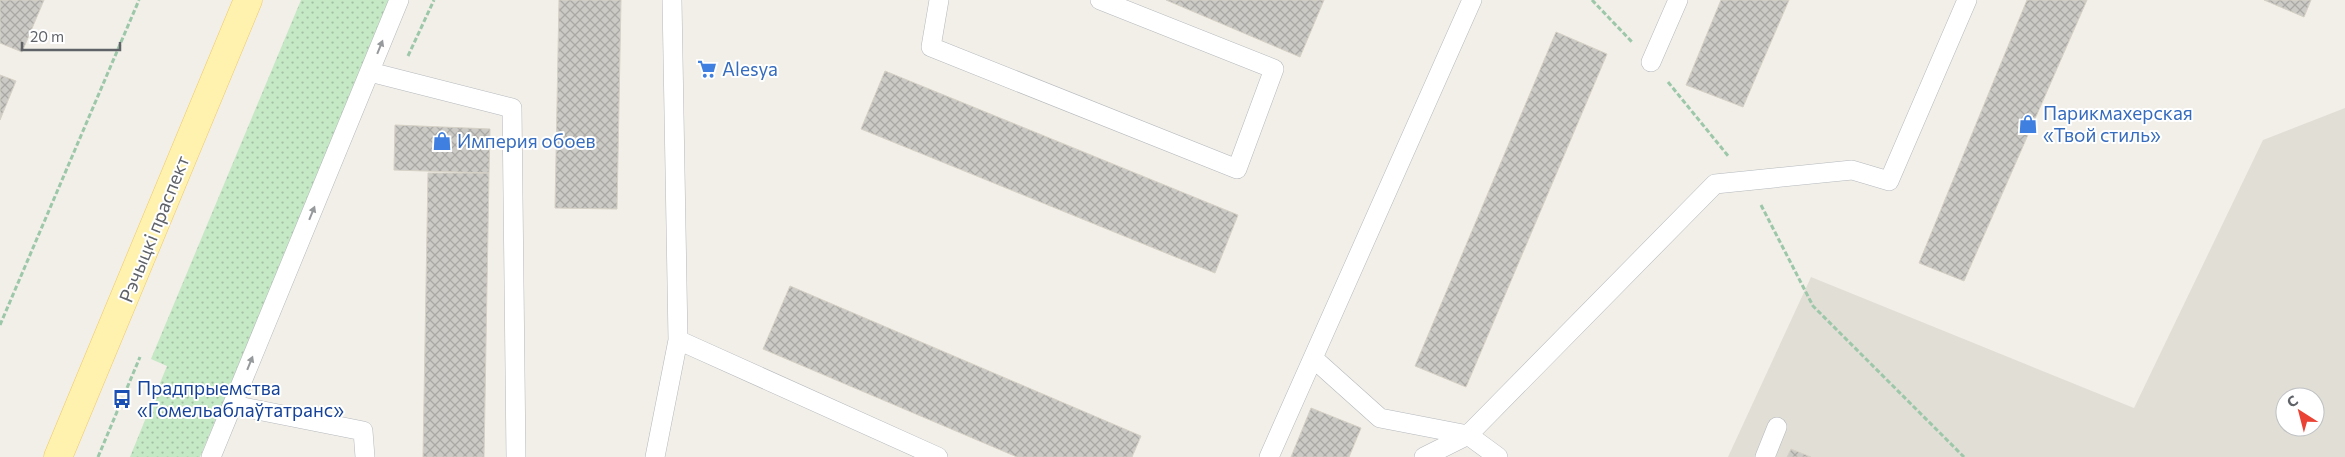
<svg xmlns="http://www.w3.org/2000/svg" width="2345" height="457" font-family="Commissioner,sans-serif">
  <defs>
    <pattern id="grass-dots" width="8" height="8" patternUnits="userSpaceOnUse" patternTransform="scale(1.25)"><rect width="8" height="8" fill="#c5e8c5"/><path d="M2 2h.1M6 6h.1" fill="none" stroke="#a3c0a4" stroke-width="1.8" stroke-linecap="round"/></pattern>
    <pattern id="building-cross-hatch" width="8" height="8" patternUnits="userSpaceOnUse" patternTransform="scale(1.25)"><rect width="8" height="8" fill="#cccac5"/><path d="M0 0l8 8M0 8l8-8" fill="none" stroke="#a9a8a4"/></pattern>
  </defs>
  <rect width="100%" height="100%" fill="#f1efe8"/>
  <path fill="#e1ded6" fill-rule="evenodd" d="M 2345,108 L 2345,457 L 1728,457 L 1811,277 L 2134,408 L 2263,140 ZM 2285,397 L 2315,397 L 2315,427 L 2285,427 Z"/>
  <path fill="url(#grass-dots)" d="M 301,0 L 391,0 L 200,457 L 130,457 L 167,366 L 151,359 Z"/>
  <path fill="url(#building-cross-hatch)" stroke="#d6d1c6" d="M 0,0 L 44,0 L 22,52 L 0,43 Z
    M 559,0 L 621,0 L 617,209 L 555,208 Z
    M 1166,0 L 1324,0 L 1300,57 Z
    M 1721,0 L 1789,0 L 1743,107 L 1686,85 Z
    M 2027,0 L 2087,0 L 1964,281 L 1919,263 Z
    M 2264,0 L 2311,0 L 2304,17 Z
    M 1556,32 L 1607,54 L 1466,387 L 1415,366 Z
    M 885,71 L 1238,215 L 1215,273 L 861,129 Z
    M 0,75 L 16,81 L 0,120 Z
    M 395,125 L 490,129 L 489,173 L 394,170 Z
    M 428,173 L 489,173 L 484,457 L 423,457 Z
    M 790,286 L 1141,436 L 1132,457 L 1017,457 L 763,349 Z
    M 1311,408 L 1361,428 L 1349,457 L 1291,457 Z
    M 1791,449 L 1811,457 L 1787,457 Z"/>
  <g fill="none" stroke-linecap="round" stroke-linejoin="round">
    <g stroke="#b5b8bc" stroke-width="20">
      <path id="lane" d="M 672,0 L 678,340
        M 939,0 L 931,47 L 1237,169 L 1274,69 L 1100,0
        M 1651,62 L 1678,0
        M 370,72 L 512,108 L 516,457
        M 1313,358 L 1380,418 L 1468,435 L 1498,457
        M 233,405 L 363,431 L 365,457
        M 211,457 L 399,0
        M 655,457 L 678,340 L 938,457
        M 1269,457 L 1472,0
        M 1424,457 L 1468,435 L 1715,184 L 1852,170 L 1889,181 L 1967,0
        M 1765,457 L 1777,427"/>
    </g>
    <g stroke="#f2c960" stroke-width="29">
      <path id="primary" d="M 58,457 L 248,0"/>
    </g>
    <path stroke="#9cc7a9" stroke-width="3" stroke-dasharray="5 2.5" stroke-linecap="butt" d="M 1592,0 L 1632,42
      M 408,56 L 434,0
      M 1668,82 L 1729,157
      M 1761,205 L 1813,306 L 1964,457
      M 0,325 L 139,0
      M 98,457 L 140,357"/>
    <use href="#lane" stroke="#fff" stroke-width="19"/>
    <use href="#primary" stroke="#fff2af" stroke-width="28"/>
  </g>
  <defs><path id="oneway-solid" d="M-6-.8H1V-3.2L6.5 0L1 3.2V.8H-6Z" transform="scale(1.25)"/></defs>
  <g fill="#979a9d">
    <use href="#oneway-solid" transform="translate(380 47) rotate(-68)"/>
    <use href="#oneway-solid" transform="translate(312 213) rotate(-68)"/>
    <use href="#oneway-solid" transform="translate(250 363) rotate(-68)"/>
  </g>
  <defs>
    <g id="supermarket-bare" transform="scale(1.5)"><path d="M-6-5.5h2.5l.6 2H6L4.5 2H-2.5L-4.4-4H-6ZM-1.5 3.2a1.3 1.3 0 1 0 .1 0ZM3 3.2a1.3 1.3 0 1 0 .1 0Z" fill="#3f7fe0" stroke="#fff" stroke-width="2.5" paint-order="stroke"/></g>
    <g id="shop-bare" transform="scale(1.5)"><path d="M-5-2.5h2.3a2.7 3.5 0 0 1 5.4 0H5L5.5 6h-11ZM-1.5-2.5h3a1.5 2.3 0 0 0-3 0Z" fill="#3f7fe0" stroke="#fff" stroke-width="2.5" paint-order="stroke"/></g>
    <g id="bus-bare" transform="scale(1.5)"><path d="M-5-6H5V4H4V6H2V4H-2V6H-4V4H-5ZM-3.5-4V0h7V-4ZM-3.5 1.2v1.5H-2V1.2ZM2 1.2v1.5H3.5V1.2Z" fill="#1a4fb4" stroke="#fff" stroke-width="2.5" paint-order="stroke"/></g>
  </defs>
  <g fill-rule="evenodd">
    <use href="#supermarket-bare" x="707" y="69"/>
    <use href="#shop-bare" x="2028" y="124"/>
    <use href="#shop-bare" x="442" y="141"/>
    <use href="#bus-bare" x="122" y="399"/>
  </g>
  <g text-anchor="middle" stroke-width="4" stroke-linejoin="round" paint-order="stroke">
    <g font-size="19" fill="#366cbe" stroke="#fff" text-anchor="start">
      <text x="722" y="76">Alesya</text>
      <text x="2043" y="120">Парикмахерская<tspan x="2043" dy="22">«Твой стиль»</tspan></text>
      <text x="457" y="148">Империя обоев</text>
    </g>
    <g font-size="19" fill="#5f6368" stroke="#fff">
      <text transform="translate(154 229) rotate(-68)" y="7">Рэчыцкі праспект</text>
    </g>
    <g font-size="19" fill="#164399" stroke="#fff" text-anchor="start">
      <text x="137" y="395">Прадпрыемства<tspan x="137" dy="22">«Гомельаблаўтатранс»</tspan></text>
    </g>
  </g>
  <g transform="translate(2300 412) rotate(324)"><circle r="24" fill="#ffffff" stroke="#bfc1c3"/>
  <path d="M0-4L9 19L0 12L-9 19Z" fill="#ea4335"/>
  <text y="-8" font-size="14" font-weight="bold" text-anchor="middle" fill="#5f6368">С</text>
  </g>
  <path d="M22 42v8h98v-8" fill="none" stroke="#5f6368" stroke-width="2.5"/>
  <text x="30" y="42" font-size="15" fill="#5f6368" stroke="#ffffff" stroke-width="4" paint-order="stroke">20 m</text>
</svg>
